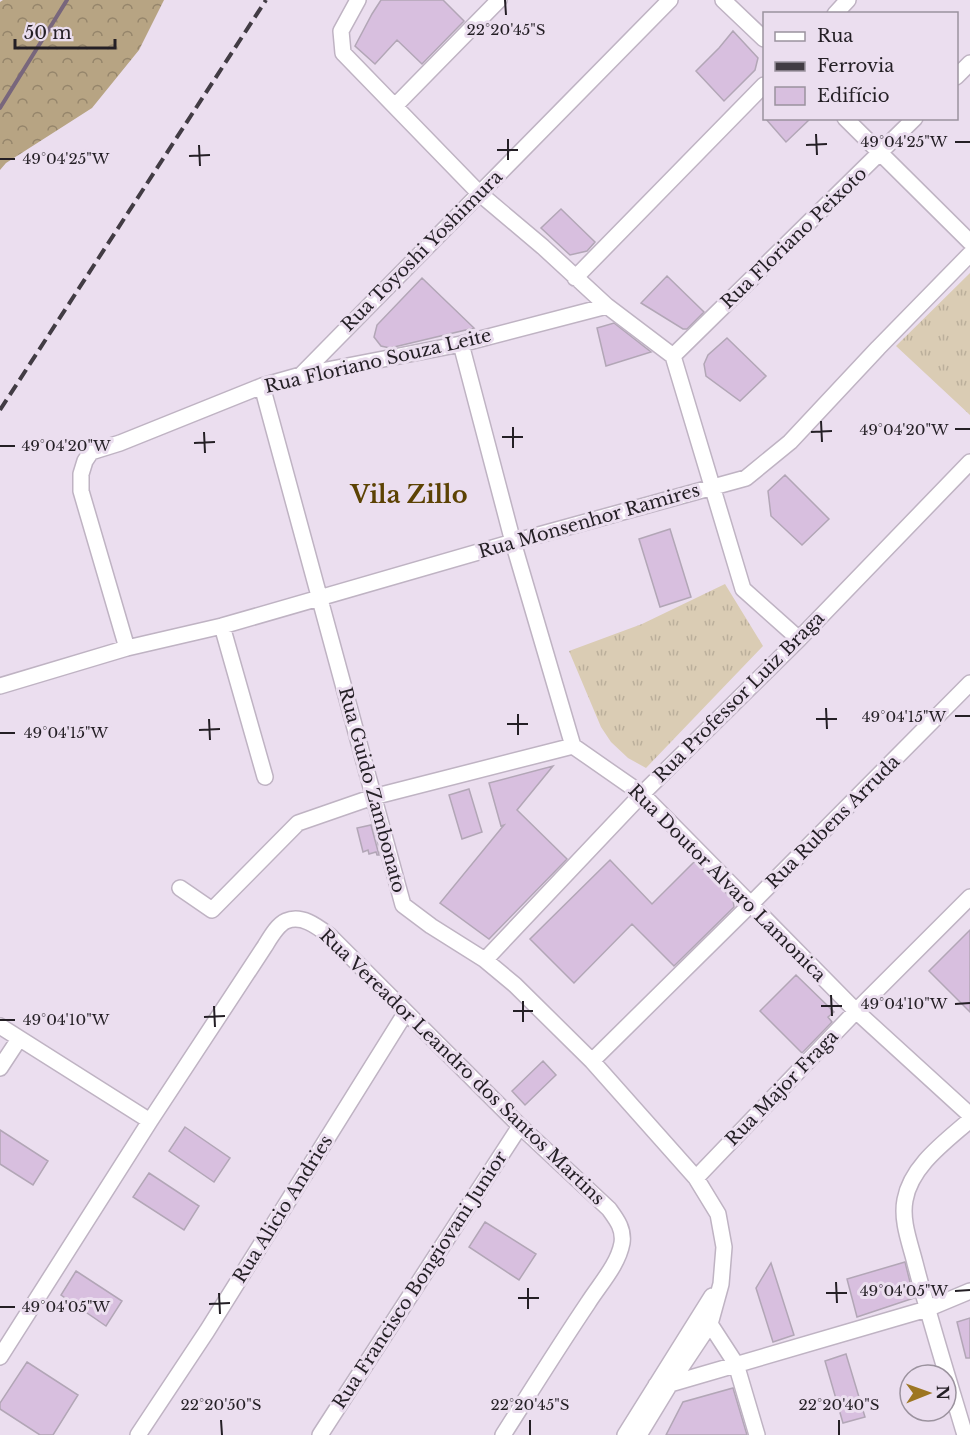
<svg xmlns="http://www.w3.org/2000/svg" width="970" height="1435" font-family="'Libre Baskerville',serif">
  <defs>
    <pattern id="grass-tufts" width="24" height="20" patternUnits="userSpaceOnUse" patternTransform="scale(1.5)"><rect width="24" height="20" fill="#daccb4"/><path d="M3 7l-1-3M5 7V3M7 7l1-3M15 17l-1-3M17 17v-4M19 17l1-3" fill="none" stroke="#bbaf9b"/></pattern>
    <pattern id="forest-crowns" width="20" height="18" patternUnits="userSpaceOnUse" patternTransform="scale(1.5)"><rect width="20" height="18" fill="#b7a483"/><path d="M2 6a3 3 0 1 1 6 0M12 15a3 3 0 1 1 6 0" fill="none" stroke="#95856b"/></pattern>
  </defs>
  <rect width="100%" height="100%" fill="#ebdeef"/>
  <path fill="url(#grass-tufts)" d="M 970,273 L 970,415 L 896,346 Z
    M 725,584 L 763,646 L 646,768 L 628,758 L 611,742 L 601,727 L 569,651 L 642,624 Z"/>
  <path fill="url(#forest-crowns)" d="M 3,0 L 164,0 L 139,50 L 92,108 L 6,163 L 0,170 L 0,2 Z"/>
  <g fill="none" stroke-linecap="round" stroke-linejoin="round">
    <path stroke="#78667c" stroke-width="4" d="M 0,108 L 67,0"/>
  </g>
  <path fill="#d8bfdf" stroke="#b2a6b6" stroke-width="1.5" d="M 381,0 L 443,0 L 464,21 L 422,64 L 397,40 L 375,64 L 355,46 L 372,14 Z
    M 733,31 L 758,58 L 755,70 L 724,101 L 696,71 L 719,48 Z
    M 765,118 L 811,118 L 786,142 Z
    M 561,209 L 595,242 L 587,251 L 570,255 L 541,228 Z
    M 667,276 L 704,312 L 687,329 L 683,329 L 641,303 Z
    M 422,278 L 474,328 L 390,348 L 381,346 L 374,337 L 377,325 Z
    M 614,323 L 651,352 L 606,366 L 597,328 Z
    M 727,338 L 766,376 L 740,401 L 706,376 L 704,364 L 708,355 Z
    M 785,475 L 829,519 L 802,545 L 771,516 L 768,491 Z
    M 670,529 L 691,597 L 660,607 L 639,539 Z
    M 553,766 L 517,810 L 567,859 L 489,939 L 440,903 L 504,825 L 501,826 L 489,783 Z
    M 469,789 L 482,832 L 462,839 L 449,795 Z
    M 371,825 L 379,855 L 377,855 L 376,852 L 369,854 L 368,850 L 363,852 L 357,828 Z
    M 610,860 L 652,904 L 695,861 L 733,900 L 734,907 L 674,966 L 632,924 L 574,983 L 530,939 Z
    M 970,930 L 970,1012 L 929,971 Z
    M 796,975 L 834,1012 L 828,1017 L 832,1022 L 802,1053 L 760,1011 Z
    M 543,1061 L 556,1075 L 525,1105 L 512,1091 Z
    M 185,1127 L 230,1158 L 214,1182 L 169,1151 Z
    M 0,1130 L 48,1161 L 33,1185 L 0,1164 Z
    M 149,1173 L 199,1206 L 184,1230 L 133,1197 Z
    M 485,1222 L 536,1254 L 519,1280 L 469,1247 Z
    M 905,1262 L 914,1298 L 857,1317 L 847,1279 Z
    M 771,1263 L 794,1335 L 773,1342 L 756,1288 Z
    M 76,1271 L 122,1301 L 106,1326 L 61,1295 Z
    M 970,1318 L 970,1358 L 966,1358 L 957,1322 Z
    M 846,1354 L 865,1417 L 843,1423 L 825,1361 Z
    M 27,1362 L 78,1395 L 53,1435 L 40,1435 L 0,1409 L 0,1403 Z
    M 733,1388 L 747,1435 L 666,1435 L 683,1402 Z"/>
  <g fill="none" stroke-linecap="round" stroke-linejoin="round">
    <g stroke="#bfb3c3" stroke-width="18">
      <path id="minor" d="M 358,0 L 341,31 L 343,53 L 479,193 L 543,247 L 607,306 L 673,356
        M 723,0 L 764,39
        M 835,14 L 848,0
        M 956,77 L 970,63
        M 395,106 L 499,0
        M 845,118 L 970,242
        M 575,278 L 764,85
        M 461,344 L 513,542 L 573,746 L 642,794 L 856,1011 L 970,1115
        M 673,356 L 915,118
        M 673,356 L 743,589 L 799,639
        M 301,375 L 670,0
        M 262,386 L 403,905 L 431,926 L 485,960 L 515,985 L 592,1061 L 696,1178 L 718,1214 L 724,1247 L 721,1284 L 710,1324 L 670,1384 L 639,1435
        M 222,626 L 265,777
        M 127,648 L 81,491 L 81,474 L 85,461 L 91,452 L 120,443 L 262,386 L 301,375 L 461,344 L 607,306
        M 0,686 L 127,648 L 222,626 L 513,542 L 746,478 L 790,442 L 878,348 L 970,254
        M 180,888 L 212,910 L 298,823 L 373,797 L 573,746
        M 485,960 L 642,794 L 799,639 L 970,462
        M 0,1026 L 150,1121
        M 592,1061 L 750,905 L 970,683
        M 0,1068 L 19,1039
        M 696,1178 L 856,1011 L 970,897
        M 705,1319 L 710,1324 L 736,1364 L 757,1435
        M 0,1357 L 150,1121 L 265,946 C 270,938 277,925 286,921 C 302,914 318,927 330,936 L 520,1126 L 609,1209 C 617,1220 624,1229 622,1243 C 618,1265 600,1284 588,1303 C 559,1346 531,1391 503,1435
        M 656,1385 L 670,1384 L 927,1309 L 970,1291
        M 138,1435 L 207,1331 L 406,1012
        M 320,1435 L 520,1126
        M 625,1435 L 712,1296
        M 965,1435 C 948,1378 930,1321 915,1263 C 910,1243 901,1221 905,1200 C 911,1166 945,1142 970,1120"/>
    </g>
    <use href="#minor" stroke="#fff" stroke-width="15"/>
    <path stroke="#423c44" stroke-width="4" stroke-dasharray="12 6" stroke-linecap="butt" d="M 0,410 L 266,0"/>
  </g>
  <path fill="none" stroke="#241f25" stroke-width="2" d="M 505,0 L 506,15M 816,134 L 817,155M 508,139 L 508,160M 955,142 L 970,142M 199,145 L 200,166M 806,145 L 827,144M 497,150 L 518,150M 189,156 L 210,155M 0,159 L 15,159M 821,421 L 822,442M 513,427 L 513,448M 955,429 L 970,429M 204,432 L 205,453M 811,432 L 832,431M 502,437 L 523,437M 194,443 L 215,442M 0,446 L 15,446M 826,708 L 827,729M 518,714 L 518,735M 955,716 L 970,716M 209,719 L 210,740M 816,719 L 837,719M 507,724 L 528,724M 199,730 L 220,729M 0,733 L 15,733M 831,995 L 832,1016M 523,1001 L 523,1022M 955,1004 L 970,1003M 214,1006 L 215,1027M 821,1006 L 842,1006M 513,1011 L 533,1011M 204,1017 L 225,1016M 0,1020 L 15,1020M 836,1282 L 837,1303M 528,1288 L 528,1309M 955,1291 L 970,1290M 219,1293 L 220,1314M 826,1293 L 847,1293M 518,1298 L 539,1298M 209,1304 L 230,1303M 0,1307 L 15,1307M 221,1420 L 222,1435M 530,1420 L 530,1435M 839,1420 L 839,1435"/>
  <g text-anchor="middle" stroke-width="6" stroke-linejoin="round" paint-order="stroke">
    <g font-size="18" fill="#241f25" stroke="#ebdeef">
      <text transform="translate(794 238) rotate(-44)" y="6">Rua Floriano Peixoto</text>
      <text transform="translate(422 251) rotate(-45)" y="6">Rua Toyoshi Yoshimura</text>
      <text transform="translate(378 361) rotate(-13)" y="6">Rua Floriano Souza Leite</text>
      <text transform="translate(589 521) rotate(-16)" y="6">Rua Monsenhor Ramires</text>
      <text transform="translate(739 697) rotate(-45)" y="6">Rua Professor Luiz Braga</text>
      <text transform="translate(372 790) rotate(75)" y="6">Rua Guido Zambonato</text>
      <text transform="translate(833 822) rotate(-45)" y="6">Rua Rubens Arruda</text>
      <text transform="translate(727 883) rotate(45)" y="6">Rua Doutor Alvaro Lamonica</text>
      <text transform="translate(462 1067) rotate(44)" y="6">Rua Vereador Leandro dos Santos Martins</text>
      <text transform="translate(782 1088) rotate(-46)" y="6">Rua Major Fraga</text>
      <text transform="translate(283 1209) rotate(-58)" y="6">Rua Alicio Andries</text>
      <text transform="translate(420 1280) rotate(-57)" y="6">Rua Francisco Bongiovani Junior</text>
    </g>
    <g font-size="24" font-weight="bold" fill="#5c4203" stroke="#ebdeef">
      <text x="409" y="503">Vila Zillo</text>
    </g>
  </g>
  <g font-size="15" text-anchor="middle" fill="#241f25" stroke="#ebdeef" stroke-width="6" stroke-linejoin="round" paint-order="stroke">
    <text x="506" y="35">22°20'45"S</text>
    <text x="904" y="147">49°04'25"W</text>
    <text x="66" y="164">49°04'25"W</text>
    <text x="904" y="435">49°04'20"W</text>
    <text x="66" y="451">49°04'20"W</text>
    <text x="904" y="722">49°04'15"W</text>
    <text x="66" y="738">49°04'15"W</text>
    <text x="904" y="1009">49°04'10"W</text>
    <text x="66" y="1025">49°04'10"W</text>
    <text x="904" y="1296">49°04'05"W</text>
    <text x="66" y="1312">49°04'05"W</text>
    <text x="221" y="1410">22°20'50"S</text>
    <text x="530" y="1410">22°20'45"S</text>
    <text x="839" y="1410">22°20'40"S</text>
  </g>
  <rect x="763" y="12" width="195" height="108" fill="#ebdeef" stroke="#9b929e" stroke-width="1.5"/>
  <rect x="775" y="32" width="30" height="9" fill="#ffffff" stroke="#9b929e" stroke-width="1.5"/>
  <text x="817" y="42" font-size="18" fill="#241f25">Rua</text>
  <rect x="775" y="62" width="30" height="9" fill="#423c44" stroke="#9b929e" stroke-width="1.5"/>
  <text x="817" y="72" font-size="18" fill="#241f25">Ferrovia</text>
  <rect x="775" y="87" width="30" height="18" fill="#d8bfdf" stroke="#9b929e" stroke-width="1.5"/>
  <text x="817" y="102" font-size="18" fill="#241f25">Edifício</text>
  <g transform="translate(928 1393) rotate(89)"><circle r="28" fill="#ebdeef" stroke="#9b929e" stroke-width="1.5"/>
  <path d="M0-4.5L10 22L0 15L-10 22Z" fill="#9d7622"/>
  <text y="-9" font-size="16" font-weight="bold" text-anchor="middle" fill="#241f25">N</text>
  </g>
  <path d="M15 39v9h100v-9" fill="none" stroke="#241f25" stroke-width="3"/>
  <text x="24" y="39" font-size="18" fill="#241f25" stroke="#ebdeef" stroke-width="4.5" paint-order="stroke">50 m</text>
</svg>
